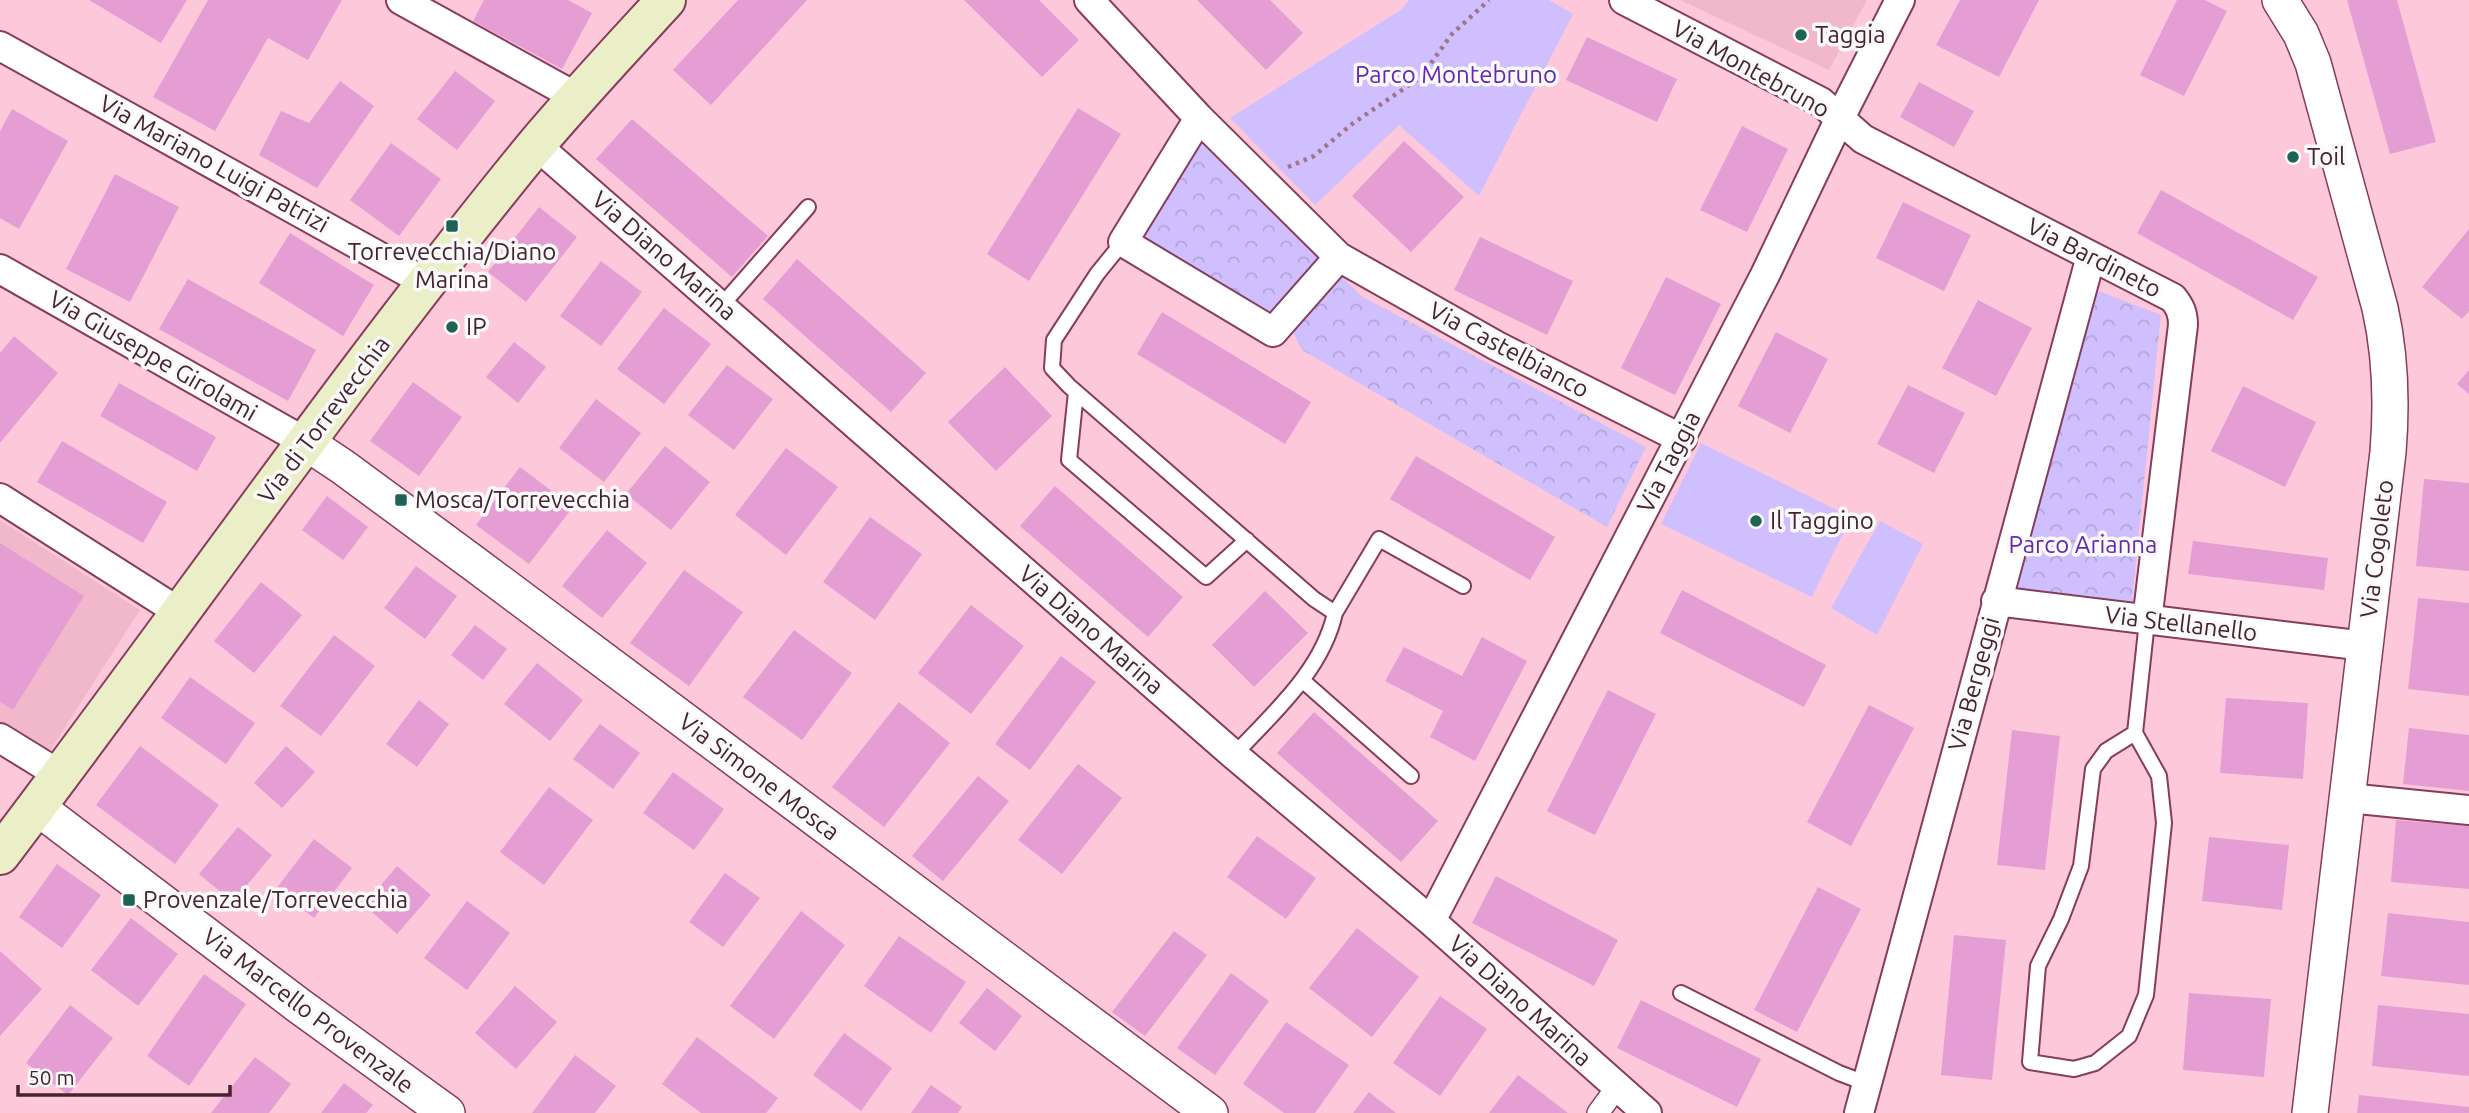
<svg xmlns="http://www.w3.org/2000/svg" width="2469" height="1113" font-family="Ubuntu,sans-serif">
  <defs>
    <pattern id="park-crowns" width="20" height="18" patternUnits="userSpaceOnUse" patternTransform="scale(1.75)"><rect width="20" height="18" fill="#cfbffe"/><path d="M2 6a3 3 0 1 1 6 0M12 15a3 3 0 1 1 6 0" fill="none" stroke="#b3a4da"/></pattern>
  </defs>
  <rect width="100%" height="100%" fill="#fec8db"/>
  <path fill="#f1b8cc" d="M 1680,0 L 1867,0 L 1829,70 Z
    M 0,520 L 140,610 L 48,754 L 0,725 Z"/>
  <path fill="url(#park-crowns)" d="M 1201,142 L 1321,257 L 1269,312 L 1141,235 Z
    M 1343,277 L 1361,296 L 1646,447 L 1607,527 L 1302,350 L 1292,330 Z
    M 2096,290 L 2161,315 L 2131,611 L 2016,591 Z"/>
  <path fill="#cfbffe" d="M 1409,0 L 1549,0 L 1573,14 L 1479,196 L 1399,125 L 1315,205 L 1230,118 L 1402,9 Z
    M 1701,443 L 1851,517 L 1812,597 L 1661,524 Z
    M 1880,521 L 1923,544 L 1877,635 L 1831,608 Z"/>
  <path fill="#e49ed3" d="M 89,0 L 187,0 L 161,43 Z
    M 208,0 L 342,0 L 308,60 L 268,38 L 215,131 L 153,97 Z
    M 484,0 L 568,0 L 592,13 L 562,69 L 473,21 Z
    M 738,0 L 807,0 L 711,105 L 673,70 Z
    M 964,0 L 1039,0 L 1079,40 L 1042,77 Z
    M 1197,0 L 1270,0 L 1303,33 L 1266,70 Z
    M 1960,0 L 2039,0 L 1999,77 L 1936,45 Z
    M 2177,0 L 2205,0 L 2227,11 L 2184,96 L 2140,75 Z
    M 2347,0 L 2397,0 L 2436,142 L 2390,154 Z
    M 1587,37 L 1677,79 L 1657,122 L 1566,80 Z
    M 455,71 L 495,101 L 457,150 L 417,119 Z
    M 340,81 L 374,106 L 317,188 L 259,155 L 281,111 L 309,123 Z
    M 1919,82 L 1974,111 L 1954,147 L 1900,117 Z
    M 1078,108 L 1121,134 L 1029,281 L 987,254 Z
    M 12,109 L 68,141 L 19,229 L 0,218 L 0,131 Z
    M 632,119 L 768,236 L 732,277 L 596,159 Z
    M 1742,126 L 1788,149 L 1747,232 L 1700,210 Z
    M 1404,141 L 1464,197 L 1411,252 L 1352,196 Z
    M 391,143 L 441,179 L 399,236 L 350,200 Z
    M 115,174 L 179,207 L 130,302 L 66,269 Z
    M 2161,190 L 2318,277 L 2293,320 L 2137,233 Z
    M 1903,202 L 1971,235 L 1944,291 L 1876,258 Z
    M 539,207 L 577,237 L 526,302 L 488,272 Z
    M 2469,229 L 2469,311 L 2462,319 L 2422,287 Z
    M 290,233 L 374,285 L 343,336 L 259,283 Z
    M 1480,237 L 1573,281 L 1547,335 L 1454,290 Z
    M 797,259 L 926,373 L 891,412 L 763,299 Z
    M 601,261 L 642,292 L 601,346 L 560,316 Z
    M 1666,277 L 1721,304 L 1675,395 L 1621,368 Z
    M 188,279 L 316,350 L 288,401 L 159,329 Z
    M 1978,300 L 2032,328 L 1996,396 L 1942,368 Z
    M 664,308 L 711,344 L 664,404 L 617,369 Z
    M 1162,312 L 1311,402 L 1285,444 L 1137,354 Z
    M 1776,332 L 1828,359 L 1790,433 L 1738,406 Z
    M 14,336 L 58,373 L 0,443 L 0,353 Z
    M 514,342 L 546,367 L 518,403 L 486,377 Z
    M 727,365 L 773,399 L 734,450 L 688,415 Z
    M 1005,367 L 1052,416 L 996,471 L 948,422 Z
    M 2469,370 L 2469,394 L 2457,384 Z
    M 413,382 L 462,417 L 419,476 L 370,441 Z
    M 119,383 L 216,437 L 197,471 L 100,416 Z
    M 1908,385 L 1965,413 L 1934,473 L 1877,444 Z
    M 2243,386 L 2316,422 L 2285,487 L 2211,451 Z
    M 596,399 L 641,433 L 604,482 L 559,448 Z
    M 62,441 L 167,502 L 143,543 L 37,482 Z
    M 665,446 L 710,482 L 671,530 L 626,494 Z
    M 786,448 L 838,487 L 786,555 L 735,515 Z
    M 1416,456 L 1555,537 L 1530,580 L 1390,499 Z
    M 520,467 L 573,507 L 529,564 L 476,525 Z
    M 2424,479 L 2469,483 L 2469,571 L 2416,566 Z
    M 1055,486 L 1183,597 L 1148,637 L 1020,526 Z
    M 327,496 L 368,527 L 343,560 L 302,530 Z
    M 870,517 L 922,554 L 875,620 L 823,582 Z
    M 607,530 L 647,563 L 602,618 L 562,586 Z
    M 2193,541 L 2328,558 L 2324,590 L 2188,574 Z
    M 0,543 L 84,596 L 13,710 L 0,702 Z
    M 416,566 L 457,596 L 425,639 L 384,608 Z
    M 684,570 L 743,612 L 689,686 L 630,643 Z
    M 261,582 L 302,615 L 254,673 L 214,641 Z
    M 1682,590 L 1826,665 L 1804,707 L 1660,633 Z
    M 1265,591 L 1308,633 L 1254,687 L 1212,645 Z
    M 2418,598 L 2469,603 L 2469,696 L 2408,689 Z
    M 971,605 L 1024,646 L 971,714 L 918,673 Z
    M 475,625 L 507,649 L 483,680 L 451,655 Z
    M 794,630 L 852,673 L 802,740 L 743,697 Z
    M 334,635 L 375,666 L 321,736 L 280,706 Z
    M 1482,637 L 1527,661 L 1475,761 L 1430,737 L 1443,711 L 1385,681 L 1404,647 L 1462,676 Z
    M 1061,656 L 1096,682 L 1030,770 L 995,744 Z
    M 537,663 L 583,700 L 550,741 L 504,704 Z
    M 190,677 L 255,723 L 226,764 L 161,718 Z
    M 1608,690 L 1656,714 L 1595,835 L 1547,811 Z
    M 2226,698 L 2308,703 L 2303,779 L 2220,773 Z
    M 419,700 L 449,724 L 417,767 L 386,744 Z
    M 899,702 L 950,743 L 884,827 L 832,787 Z
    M 1869,705 L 1914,728 L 1851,846 L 1807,822 Z
    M 1314,712 L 1438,821 L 1401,862 L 1277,753 Z
    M 600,724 L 640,753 L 613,789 L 573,759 Z
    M 2409,728 L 2469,735 L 2469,791 L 2403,784 Z
    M 2012,730 L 2060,736 L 2045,870 L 1997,865 Z
    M 140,746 L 219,805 L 175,864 L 96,805 Z
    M 286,746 L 315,772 L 282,808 L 254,783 Z
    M 1078,764 L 1122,798 L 1062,874 L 1018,840 Z
    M 673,772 L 724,809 L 694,850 L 643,813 Z
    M 978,776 L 1009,801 L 943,881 L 912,856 Z
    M 549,787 L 593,820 L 544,885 L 500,852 Z
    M 2396,820 L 2469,826 L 2469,889 L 2391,882 Z
    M 238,827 L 272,855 L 233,902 L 199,874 Z
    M 1257,836 L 1316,878 L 1286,919 L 1227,877 Z
    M 2209,837 L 2289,845 L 2282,910 L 2202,901 Z
    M 314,839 L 352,868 L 314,918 L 276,889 Z
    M 57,864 L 101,895 L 62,948 L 19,917 Z
    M 397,866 L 431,895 L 397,934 L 364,905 Z
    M 725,873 L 760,898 L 723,947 L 689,922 Z
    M 1496,876 L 1618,940 L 1594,986 L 1472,923 Z
    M 1818,887 L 1861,909 L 1797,1032 L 1754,1010 Z
    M 467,901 L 510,933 L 467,990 L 424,958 Z
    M 801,911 L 845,945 L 774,1039 L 730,1006 Z
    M 2388,913 L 2469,922 L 2469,985 L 2381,976 Z
    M 131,918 L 178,954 L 138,1006 L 91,970 Z
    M 1357,928 L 1419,977 L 1372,1037 L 1309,988 Z
    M 1174,931 L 1207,955 L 1145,1036 L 1112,1012 Z
    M 1954,935 L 2006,940 L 1992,1080 L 1941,1075 Z
    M 899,936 L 966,982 L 931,1033 L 864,986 Z
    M 0,951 L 42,989 L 0,1036 Z
    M 1231,973 L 1269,1001 L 1215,1075 L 1177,1048 Z
    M 204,974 L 246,1004 L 189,1086 L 147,1056 Z
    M 515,986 L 557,1022 L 516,1069 L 475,1033 Z
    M 987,988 L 1022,1016 L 995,1051 L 959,1023 Z
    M 2189,993 L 2271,999 L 2264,1077 L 2183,1070 Z
    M 1440,996 L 1487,1029 L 1440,1096 L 1393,1063 Z
    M 1641,1000 L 1761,1059 L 1737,1107 L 1617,1048 Z
    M 70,1005 L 113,1038 L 68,1095 L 26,1063 Z
    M 2378,1005 L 2469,1014 L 2469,1076 L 2372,1066 Z
    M 1286,1022 L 1349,1065 L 1315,1113 L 1284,1113 L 1243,1084 Z
    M 844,1033 L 892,1068 L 861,1111 L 813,1075 Z
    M 697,1037 L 778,1098 L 766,1113 L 701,1113 L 662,1084 Z
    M 575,1055 L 616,1086 L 595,1113 L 532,1113 Z
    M 255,1057 L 291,1084 L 269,1113 L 211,1113 Z
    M 1518,1075 L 1568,1113 L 1489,1113 Z
    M 344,1083 L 373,1105 L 366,1113 L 321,1113 Z
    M 931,1085 L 962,1107 L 958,1113 L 911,1113 Z
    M 1369,1092 L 1396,1113 L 1353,1113 Z
    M 2359,1095 L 2469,1107 L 2469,1113 L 2357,1113 Z"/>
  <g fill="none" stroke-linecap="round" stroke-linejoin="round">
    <g stroke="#863c5b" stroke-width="18">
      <path id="service" d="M 1123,242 L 1097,274 L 1054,340 L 1052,368 L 1069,386 L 1314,599 L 1335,613 C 1322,671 1273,713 1234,755
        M 721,306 L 808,207
        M 1076,392 L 1069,460 L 1206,577 L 1247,540
        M 1335,613 L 1379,539 L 1463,586
        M 1302,680 L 1411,776
        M 2135,733 L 2106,751 L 2093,769 L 2081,866 L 2061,919 L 2038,966 L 2030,1062 L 2074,1069 L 2095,1063 L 2129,1036 L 2146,995 L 2164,823 L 2159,776 L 2135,733 L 2147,621
        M 1681,993 L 1839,1073 L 1868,1084"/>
    </g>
    <g stroke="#863c5b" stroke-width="24">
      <path id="pedestrian" d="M 1598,1113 L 1617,1087"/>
    </g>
    <g stroke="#863c5b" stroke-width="32">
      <path id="minor" d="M 401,0 L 578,98
        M 1089,0 L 1199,118 L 1339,257 L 1497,346 L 1682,439
        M 1624,0 L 1821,102 L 1863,139 L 2173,298 C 2180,307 2183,313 2183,325 L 2147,621
        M 0,46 L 427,283
        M 1199,118 L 1123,242 L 1273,332 L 1339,257
        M 536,145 L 1234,755 L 1431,921 L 1647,1113
        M 0,269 L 307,443
        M 0,498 L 179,612
        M 1996,601 L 2365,646
        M 0,738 L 60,775
        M 2348,798 L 2469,810
        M 1431,921 L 1765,275 L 1840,118 L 1900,0
        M 1859,1113 L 2091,256"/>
    </g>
    <g stroke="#863c5b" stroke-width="38">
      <path id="tertiary" d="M 2280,0 L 2301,34 L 2313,63 L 2380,308 C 2391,357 2392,403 2388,452 L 2310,1113
        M 307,443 L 343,467 L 476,565 L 1210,1113
        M 37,807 L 298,1005 L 447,1113"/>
    </g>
    <g stroke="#863c5b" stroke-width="42">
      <path id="secondary" d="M 0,855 C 179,620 347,375 535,146 C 577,96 622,48 666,0"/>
    </g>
    <path stroke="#a27686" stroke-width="4.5" stroke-dasharray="3.5 5" stroke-linecap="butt" d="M 1288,167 L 1314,156 L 1352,124 L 1421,77 L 1452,34 L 1489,0"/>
    <use href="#service" stroke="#fff" stroke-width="14"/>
    <use href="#pedestrian" stroke="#fff" stroke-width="21"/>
    <use href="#minor" stroke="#fff" stroke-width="28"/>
    <use href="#tertiary" stroke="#fff" stroke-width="35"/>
    <use href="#secondary" stroke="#eaefc8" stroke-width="38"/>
  </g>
  <g fill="#1e6355" stroke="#fafafa" stroke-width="2.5">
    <circle cx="1801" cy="35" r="7"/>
    <circle cx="2293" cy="157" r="7"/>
    <rect x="445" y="219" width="14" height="14" rx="3.5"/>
    <circle cx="452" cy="327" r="7"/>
    <rect x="394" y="493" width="14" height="14" rx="3.5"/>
    <circle cx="1756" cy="521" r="7"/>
    <rect x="122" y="893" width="14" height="14" rx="3.5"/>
  </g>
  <g text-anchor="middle" stroke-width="7" stroke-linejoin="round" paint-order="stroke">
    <g font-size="24" fill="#452430" stroke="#fafafa" text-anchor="start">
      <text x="1815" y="43">Taggia</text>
      <text x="2307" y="165">Toil</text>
      <text x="452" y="260" text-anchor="middle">Torrevecchia/Diano<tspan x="452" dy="28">Marina</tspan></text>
      <text x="466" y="335">IP</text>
      <text x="415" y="508">Mosca/Torrevecchia</text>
      <text x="1770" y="529">Il Taggino</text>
      <text x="143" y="908">Provenzale/Torrevecchia</text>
    </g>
    <g font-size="24" fill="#452430" stroke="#fafafa">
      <text transform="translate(1751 69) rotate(29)" y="8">Via Montebruno</text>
      <text transform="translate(214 164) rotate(29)" y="8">Via Mariano Luigi Patrizi</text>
      <text transform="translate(664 256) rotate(41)" y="8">Via Diano Marina</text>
      <text transform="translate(2094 258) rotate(27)" y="8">Via Bardineto</text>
      <text transform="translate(1509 350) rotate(28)" y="8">Via Castelbianco</text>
      <text transform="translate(153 356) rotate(30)" y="8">Via Giuseppe Girolami</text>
      <text transform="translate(324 420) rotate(-53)" y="8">Via di Torrevecchia</text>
      <text transform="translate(1669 462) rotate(-63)" y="8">Via Taggia</text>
      <text transform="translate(2377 549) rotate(-83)" y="8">Via Cogoleto</text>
      <text transform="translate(2181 624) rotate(7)" y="8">Via Stellanello</text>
      <text transform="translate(1091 630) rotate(41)" y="8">Via Diano Marina</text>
      <text transform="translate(1974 684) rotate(-75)" y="8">Via Bergeggi</text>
      <text transform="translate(759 777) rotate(37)" y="8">Via Simone Mosca</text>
      <text transform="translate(1520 1001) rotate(42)" y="8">Via Diano Marina</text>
      <text transform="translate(308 1011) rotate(37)" y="8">Via Marcello Provenzale</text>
    </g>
    <g font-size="24" fill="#6229b2" stroke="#fafafa">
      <text x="1456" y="83">Parco Montebruno</text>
      <text x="2083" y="553">Parco Arianna</text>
    </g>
  </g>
  <path d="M18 1085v10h212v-10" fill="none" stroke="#452430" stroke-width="3.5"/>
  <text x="28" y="1085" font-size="21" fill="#452430" stroke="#fafafa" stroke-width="5" paint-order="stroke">50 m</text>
</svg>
